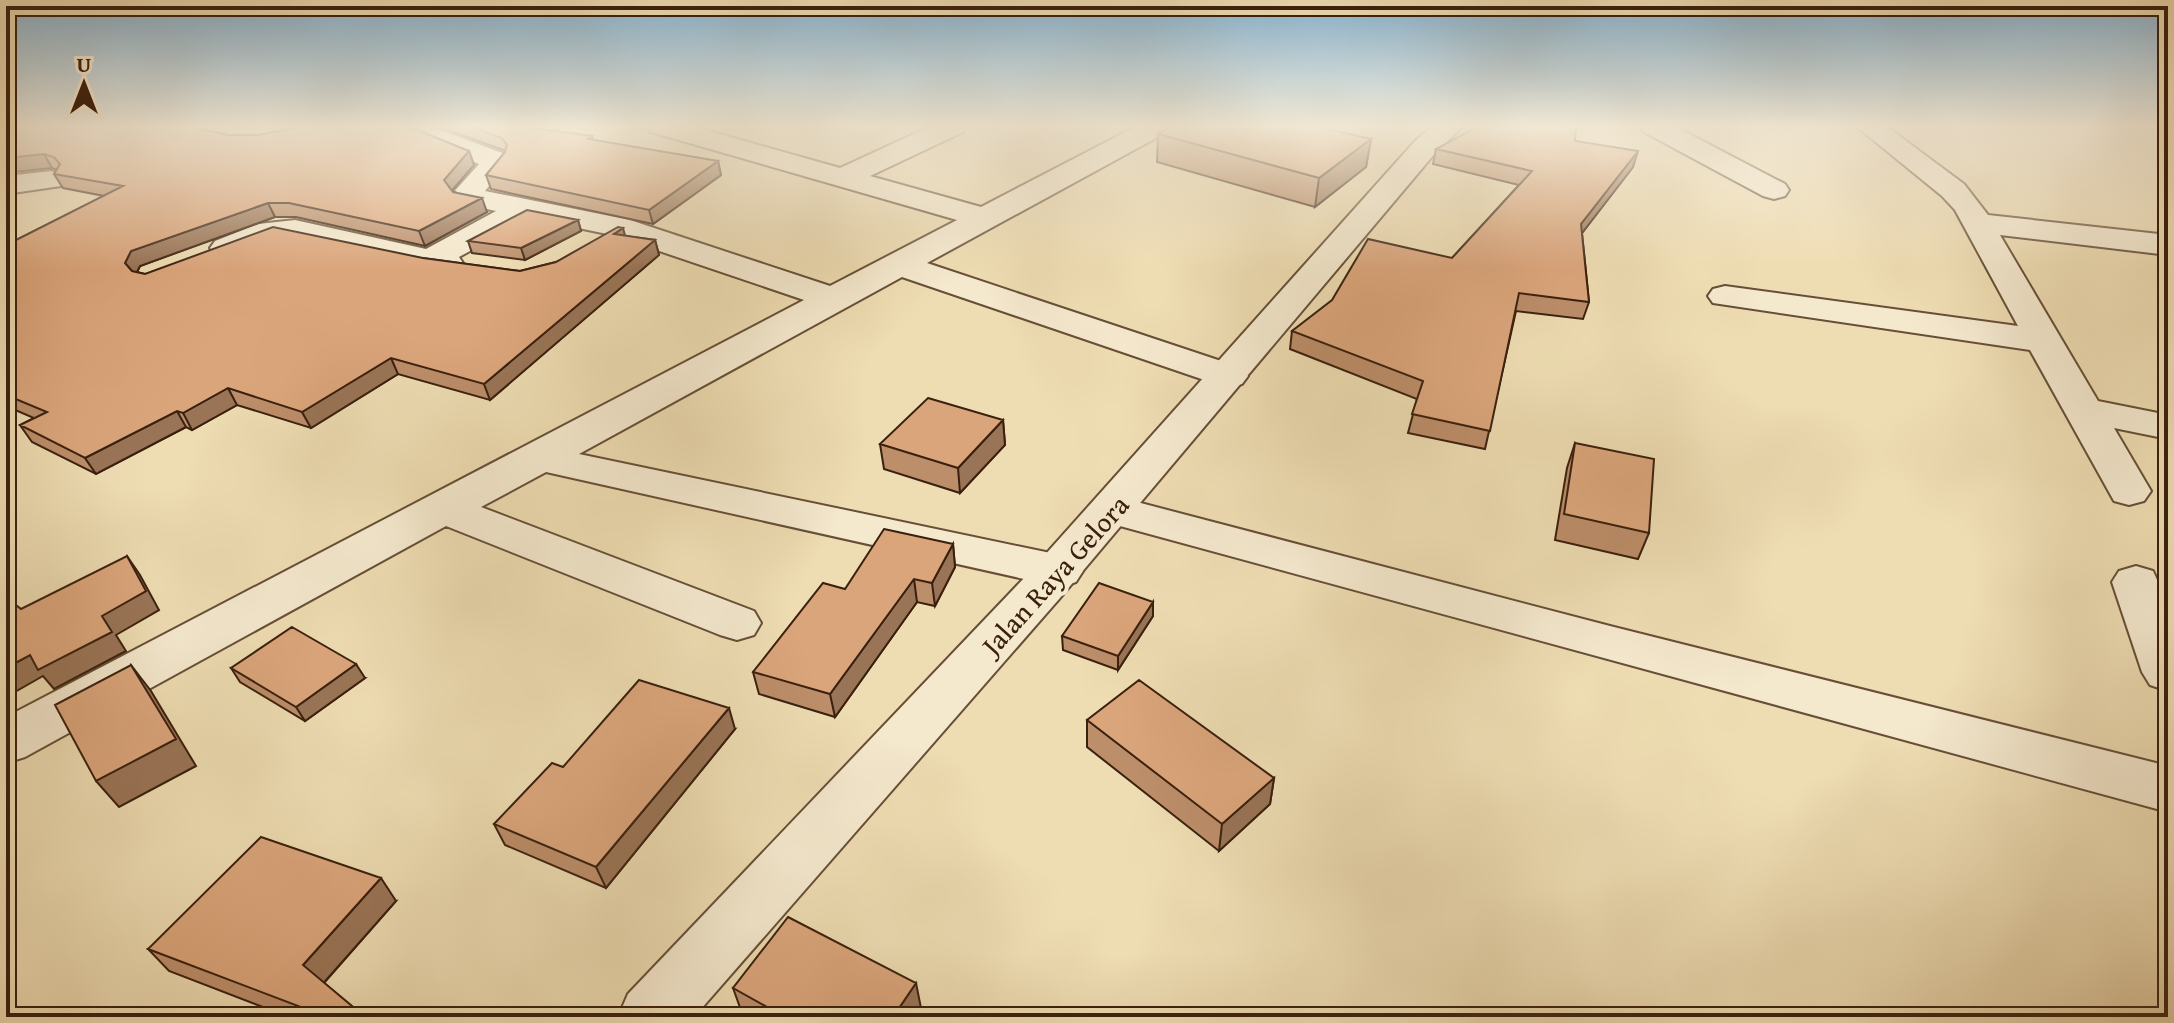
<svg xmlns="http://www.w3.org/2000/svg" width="2174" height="1023" font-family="'Gentium Book Plus',serif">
  <rect width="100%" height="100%" fill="#eedcb2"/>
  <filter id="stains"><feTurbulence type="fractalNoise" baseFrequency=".0025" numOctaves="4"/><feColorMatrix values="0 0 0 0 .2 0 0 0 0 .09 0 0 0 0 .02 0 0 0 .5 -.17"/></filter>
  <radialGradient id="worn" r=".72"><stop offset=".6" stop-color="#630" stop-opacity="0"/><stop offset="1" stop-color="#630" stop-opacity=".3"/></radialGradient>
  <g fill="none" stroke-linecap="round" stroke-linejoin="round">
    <g stroke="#674f37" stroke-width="4">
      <path id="minor" d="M 380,126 L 429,126 L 505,154 L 509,160 L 507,165 L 485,191 L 630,220 L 830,286 L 957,220 L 651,132 L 648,126 L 691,126 L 840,168 L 931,126 L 966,126 L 963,132 L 870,176 L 981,207 L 1137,126 L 1170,126 L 1167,132 L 927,263 L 1242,368 L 1248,376 L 1242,384 L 1229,387 L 1216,384 L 902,277 L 579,454 L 1060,555 L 1076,560 L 1083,571 L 1076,582 L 1060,587 L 546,472 L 481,507 L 754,611 L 761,623 L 754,635 L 737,640 L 720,635 L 446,526 L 25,757 L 6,763 L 6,717 L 804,300 L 612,235 L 530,218 L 459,257 L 463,263 L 458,270 L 446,273 L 295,240 C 266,241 239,261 215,255 L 210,248 L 215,241 L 258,224 L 295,220 L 426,249 L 496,211 L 459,203 L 452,194 L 479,164 L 421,140 L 383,132 Z
        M 1640,126 L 1674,126 L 1785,184 L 1789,190 L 1785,196 L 1774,199 L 1763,196 L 1644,132 Z
        M 1856,126 L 1886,126 L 1964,184 L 1988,215 L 2168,235 L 2168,255 L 2000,235 L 2098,401 L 2168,415 L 2168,439 L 2114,428 L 2151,491 L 2144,501 L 2129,505 L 2114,501 L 2030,350 L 1713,303 L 1708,296 L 1713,289 L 1725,286 L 2018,326 L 1955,210 L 1942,196 Z
        M 51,171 L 61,174 L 66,180 L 61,186 L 6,194 L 6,176 Z
        M 1114,496 L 1610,626 L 2168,766 L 2168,812 L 1098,520 L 1092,510 L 1098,500 Z
        M 2136,566 L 2153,571 L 2168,604 L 2168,691 L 2150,685 L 2142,672 L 2112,582 L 2119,571 Z"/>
    </g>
    <g stroke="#674f37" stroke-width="4">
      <path id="tertiary" d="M 1433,126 L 1463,126 L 1436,152 L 1060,598 L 694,1017 L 618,1017 L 628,994 L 1027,575 L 1416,140 Z"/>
    </g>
    <use href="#minor" fill="#f4e8cd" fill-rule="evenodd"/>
    <use href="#tertiary" fill="#f4e8cd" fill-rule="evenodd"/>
  </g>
  <path fill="#bc8e6a" stroke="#3a200e" stroke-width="2" d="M 6,126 L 228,135 L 469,151 L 474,165 L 452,190 L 487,212 L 425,246 L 296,217 L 275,217 L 140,266 L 137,272 L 145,274 L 423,258 L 520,271 L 556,262 L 625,236 L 655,240 L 659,255 L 490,400 L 398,374 L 311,428 L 237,405 L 192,430 L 186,427 L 96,474 L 32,442 L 20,425 L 34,418 L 6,406 L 6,245 L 104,196 L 63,188 L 54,174 L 57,170 L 52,168 Z
    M 437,126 L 516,126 L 592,136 L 593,140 L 718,161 L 721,175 L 653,224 L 491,189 L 486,175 L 506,151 Z
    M 1158,134 L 1371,139 L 1366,167 L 1315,207 L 1157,162 Z
    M 1575,141 L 1633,167 L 1582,233 L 1589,302 L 1583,319 L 1516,311 L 1485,449 L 1408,433 L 1417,399 L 1290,349 L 1292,331 L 1452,258 L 1519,185 L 1433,164 L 1436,149 Z
    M 578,220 L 581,231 L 525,260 L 472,253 L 468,241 Z
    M 1003,420 L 1005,445 L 960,493 L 884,469 L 880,444 Z
    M 1575,443 L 1649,533 L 1638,559 L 1555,540 L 1567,468 Z
    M 953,544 L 955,567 L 935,606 L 917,602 L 835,717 L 759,694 L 753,672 L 845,589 Z
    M 1153,602 L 1153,616 L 1118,670 L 1063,650 L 1062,636 Z
    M 231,668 L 365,678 L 305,721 L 240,682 Z
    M 1087,720 L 1274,778 L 1270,804 L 1219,851 L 1087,747 Z
    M 735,729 L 606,888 L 505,845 L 494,824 L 563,767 Z
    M 396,901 L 324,983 L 365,1017 L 289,1017 L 169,971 L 148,949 Z
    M 733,988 L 921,1008 L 915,1017 L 750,1017 L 742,1013 Z"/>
  <path fill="#997456" stroke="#3a200e" stroke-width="2" d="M 1371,139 L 1366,167 L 1315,207 L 1319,178 Z
    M 469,151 L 474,165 L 449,194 L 444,180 Z
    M 1638,151 L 1633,167 L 1576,241 L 1581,224 Z
    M 44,154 L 52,168 L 6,173 L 6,158 Z
    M 718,161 L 721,175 L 653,224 L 649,210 Z
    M 482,198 L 487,212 L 425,246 L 419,231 Z
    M 268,203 L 275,217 L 140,266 L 134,278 L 125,263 L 131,251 Z
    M 578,220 L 581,231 L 525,260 L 521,248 Z
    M 623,228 L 627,243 L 614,234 Z
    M 655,240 L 659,255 L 490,400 L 484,384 Z
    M 391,358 L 398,374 L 311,428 L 302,412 Z
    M 228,388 L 237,405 L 192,430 L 183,413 Z
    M 177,411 L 186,427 L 96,474 L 85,458 Z
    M 1003,420 L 1005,445 L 960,493 L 958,468 Z
    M 953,544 L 955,567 L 935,606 L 932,583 Z
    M 127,556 L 140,575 L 159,610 L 116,635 L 126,651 L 54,689 L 43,676 L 6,697 L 6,668 L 102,616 Z
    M 914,579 L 917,602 L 835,717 L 830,694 Z
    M 1153,602 L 1153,616 L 1118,670 L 1118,656 Z
    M 356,664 L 365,678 L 305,721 L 296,707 Z
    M 131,665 L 151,691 L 196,766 L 119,807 L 96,781 Z
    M 729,708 L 735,729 L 606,888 L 596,867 Z
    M 1274,778 L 1270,804 L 1219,851 L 1222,824 Z
    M 381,878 L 396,901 L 320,987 L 303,965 Z
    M 916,983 L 921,1008 L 915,1017 L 893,1017 Z"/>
  <path fill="#dba57b" stroke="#3a200e" stroke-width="2" d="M 6,126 L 187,126 L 228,135 L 258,135 L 303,126 L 398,126 L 415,129 L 469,151 L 444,180 L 453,192 L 482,198 L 419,231 L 289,203 L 268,203 L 131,251 L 125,263 L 132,271 L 145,274 L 273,227 L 423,258 L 520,271 L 556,262 L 618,227 L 623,228 L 614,234 L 655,240 L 484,384 L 391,358 L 302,412 L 228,388 L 183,413 L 177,411 L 85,458 L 20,425 L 47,412 L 6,395 L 6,245 L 123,186 L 54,174 L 60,164 L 54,157 L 44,154 L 6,158 Z
    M 469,126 L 516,126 L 592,136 L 588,139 L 718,161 L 649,210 L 486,175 L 505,152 L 507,145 L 502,138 Z
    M 1172,126 L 1317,126 L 1371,139 L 1319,178 L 1158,134 Z
    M 1478,126 L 1576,126 L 1575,141 L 1638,151 L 1581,224 L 1589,302 L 1519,293 L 1490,431 L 1412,414 L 1423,381 L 1292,331 L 1332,300 L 1368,239 L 1452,258 L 1532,171 L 1436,149 Z
    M 527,210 L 578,220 L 521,248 L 468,241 Z
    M 928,398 L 1003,420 L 958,468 L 880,444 Z
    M 1575,443 L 1654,459 L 1649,533 L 1564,514 Z
    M 884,529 L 953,544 L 932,583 L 914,579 L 830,694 L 753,672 L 823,583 L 845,589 Z
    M 127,556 L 146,591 L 102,616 L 112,632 L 38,670 L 30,655 L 6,668 L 6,597 L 21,609 Z
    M 1099,583 L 1153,602 L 1118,656 L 1062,636 Z
    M 292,627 L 356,664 L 296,707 L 231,668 Z
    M 131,665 L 176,739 L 96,781 L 55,705 Z
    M 639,680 L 729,708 L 596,867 L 494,824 L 552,763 L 563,767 Z
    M 1139,680 L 1274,778 L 1222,824 L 1087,720 Z
    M 261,837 L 381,878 L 303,965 L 365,1017 L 327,1017 L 148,949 Z
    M 788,917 L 916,983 L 893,1017 L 785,1017 L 733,988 Z"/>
  <linearGradient id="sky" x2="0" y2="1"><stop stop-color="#89b6d4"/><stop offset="0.47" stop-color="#f7efdc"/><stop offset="1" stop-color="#f7efdc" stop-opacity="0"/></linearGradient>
  <rect width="2174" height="269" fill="url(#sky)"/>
  <g text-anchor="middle" stroke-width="8" stroke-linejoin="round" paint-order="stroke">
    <g font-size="28" fill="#3a200e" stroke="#f4e8cd">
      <text transform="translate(1055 575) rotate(-48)" y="10">Jalan Raya Gelora</text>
    </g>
  </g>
  <rect width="2174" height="1023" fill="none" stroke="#eedcb2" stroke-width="32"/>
  <rect x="8" y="8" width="2158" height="1007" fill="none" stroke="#3a200e" stroke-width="4"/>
  <rect x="16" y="16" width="2142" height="991" fill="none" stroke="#3a200e" stroke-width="2"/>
  <g transform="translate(84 84)" stroke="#f4e8cd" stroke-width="6" paint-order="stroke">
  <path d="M0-6L14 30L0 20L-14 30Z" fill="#3a200e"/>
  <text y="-12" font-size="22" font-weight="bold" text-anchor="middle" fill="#3a200e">U</text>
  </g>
  <rect width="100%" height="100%" filter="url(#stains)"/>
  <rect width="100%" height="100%" fill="url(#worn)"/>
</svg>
